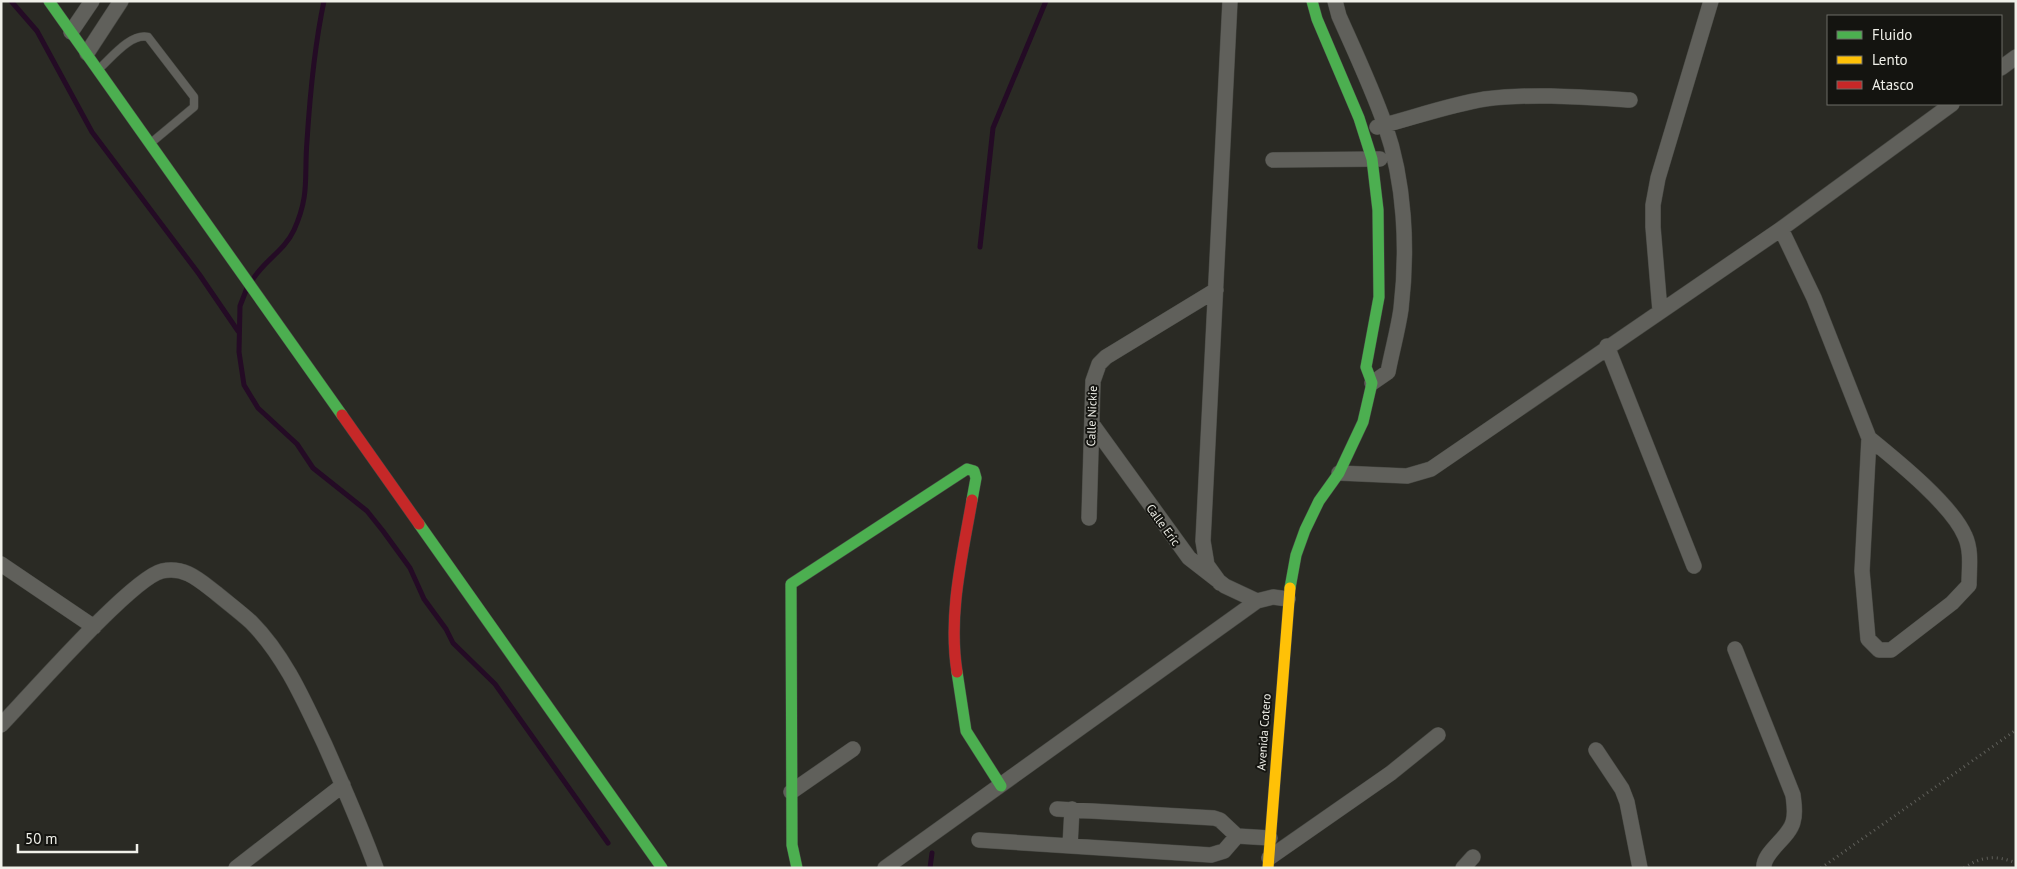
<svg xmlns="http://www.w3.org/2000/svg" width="2017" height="869" font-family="'PT Sans',sans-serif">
  <rect width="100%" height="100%" fill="#2a2a24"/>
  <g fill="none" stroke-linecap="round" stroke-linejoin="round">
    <path stroke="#240b25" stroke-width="5" d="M 11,1 L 37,31 L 92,132 L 199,274 L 238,331
      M 980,247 L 993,128 L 1046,1
      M 253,279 C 264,261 285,250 294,230 C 310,195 304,177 307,141 C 310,94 314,48 324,1
      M 247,288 L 240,306 L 239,352 L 244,385 L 258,408 L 297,444 L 313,468 L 367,511 L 383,531 L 410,568 L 424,599 L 446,629 L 453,643 L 495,684 L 608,843
      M 930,868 L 932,853"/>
    <g stroke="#464742" stroke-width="9">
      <path id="lane" d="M 100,68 C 112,57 131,33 148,37 L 194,97 L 194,107 L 152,142"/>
    </g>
    <g stroke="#464742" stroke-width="16">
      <path id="street" d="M 1335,1 L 1339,16 C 1355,52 1372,88 1385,125 C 1405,182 1408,249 1401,309 C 1398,330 1392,351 1388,372 L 1372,383
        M 71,32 L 92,1
        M 87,53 L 121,1
        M 2001,68 L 2016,57
        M 1377,127 C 1413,118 1448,105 1485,99 C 1533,93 1582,97 1630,100
        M 1273,160 L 1380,159
        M 1781,229 L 1814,298 L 1869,438 L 1862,571 L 1868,639 L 1879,650 L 1891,650 L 1952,603 L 1969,585 C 1969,569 1972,551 1965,536 C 1952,505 1896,460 1869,438
        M 1660,311 L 1653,227 L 1653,205 L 1658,178 L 1711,1
        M 1607,346 L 1694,566
        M 1092,424 L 1189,558 L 1225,586 L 1257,601
        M 1339,473 L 1407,476 L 1431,469 L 1781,229 L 1952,104
        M 1089,518 L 1093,381 L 1099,364 L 1106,357 L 1216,290
        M 1,564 L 94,627
        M 1220,583 L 1207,565 L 1203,541 L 1230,1
        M 1735,649 L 1793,795 C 1794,804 1796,813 1793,822 C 1789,838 1762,853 1764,868
        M 1,725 C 29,696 132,578 162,571 C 185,566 199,580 216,593 C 228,603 240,612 251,622 C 285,656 305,703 325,745 C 343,786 361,826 376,868
        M 1596,750 L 1622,789 L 1627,802 L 1640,868
        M 791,792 L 853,749
        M 1057,809 L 1214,818 L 1220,820 L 1237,836 L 1270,838
        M 979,840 L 1211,855 L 1224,851 L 1237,836
        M 1070,846 L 1072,809
        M 1269,858 L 1391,773 L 1438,735
        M 236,868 L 343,785
        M 885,868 L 1257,601 L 1273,597 L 1288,599
        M 1463,868 L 1473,857"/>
    </g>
    <g stroke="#464742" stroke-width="12">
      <path id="fast" d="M 49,1 L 342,415
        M 419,524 L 662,868
        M 1290,588 L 1296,555 L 1305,530 L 1319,501 L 1339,473 L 1363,422 L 1372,383 L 1366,367 L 1379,297 L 1378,210 L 1372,159 L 1359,118 L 1317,19 L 1312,1
        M 957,672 L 966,731 L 1001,786
        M 797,868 L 792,845 L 791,584 L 967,469 L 974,471 L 976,478 L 972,500"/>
    </g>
    <g stroke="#464742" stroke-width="12">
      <path id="slow" d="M 1268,868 L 1290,588"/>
    </g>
    <g stroke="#464742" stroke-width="12">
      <path id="jam" d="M 342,415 L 419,524
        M 957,672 C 948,614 962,558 972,500"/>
    </g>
    <path stroke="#60605b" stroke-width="3" stroke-dasharray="1 4" stroke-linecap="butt" d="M 1821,868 L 2016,730
      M 1964,868 C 1981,856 1997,855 2016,863"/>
    <use href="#lane" stroke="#60605b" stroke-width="8"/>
    <use href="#street" stroke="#60605b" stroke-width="15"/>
    <use href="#fast" stroke="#4caf50" stroke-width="11"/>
    <use href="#slow" stroke="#ffc107" stroke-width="11"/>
    <use href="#jam" stroke="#c62828" stroke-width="11"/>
  </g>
  <g text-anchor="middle" stroke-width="4" stroke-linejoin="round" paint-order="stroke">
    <g font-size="12" fill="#f0f0e9" stroke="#141410">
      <text transform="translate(1092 416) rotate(-88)" y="4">Calle Nickie</text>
      <text transform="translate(1163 525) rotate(54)" y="4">Calle Eric</text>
      <text transform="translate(1264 732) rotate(-86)" y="4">Avenida Cotero</text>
    </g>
  </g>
  <rect width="2017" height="869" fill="none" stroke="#f0f0e9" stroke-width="5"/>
  <rect x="1827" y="15" width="175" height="90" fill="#141410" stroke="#6c6c67"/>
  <rect x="1837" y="31" width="25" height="8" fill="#4caf50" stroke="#6c6c67"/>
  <text x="1872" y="40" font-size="15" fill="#f0f0e9">Fluido</text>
  <rect x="1837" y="56" width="25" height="8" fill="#ffc107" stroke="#6c6c67"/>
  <text x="1872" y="65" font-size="15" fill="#f0f0e9">Lento</text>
  <rect x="1837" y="81" width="25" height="8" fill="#c62828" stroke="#6c6c67"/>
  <text x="1872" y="90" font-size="15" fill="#f0f0e9">Atasco</text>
  <path d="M18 844v8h119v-8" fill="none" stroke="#f0f0e9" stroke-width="2.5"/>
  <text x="25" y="844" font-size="15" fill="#f0f0e9" stroke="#141410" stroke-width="4" paint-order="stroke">50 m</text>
</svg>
